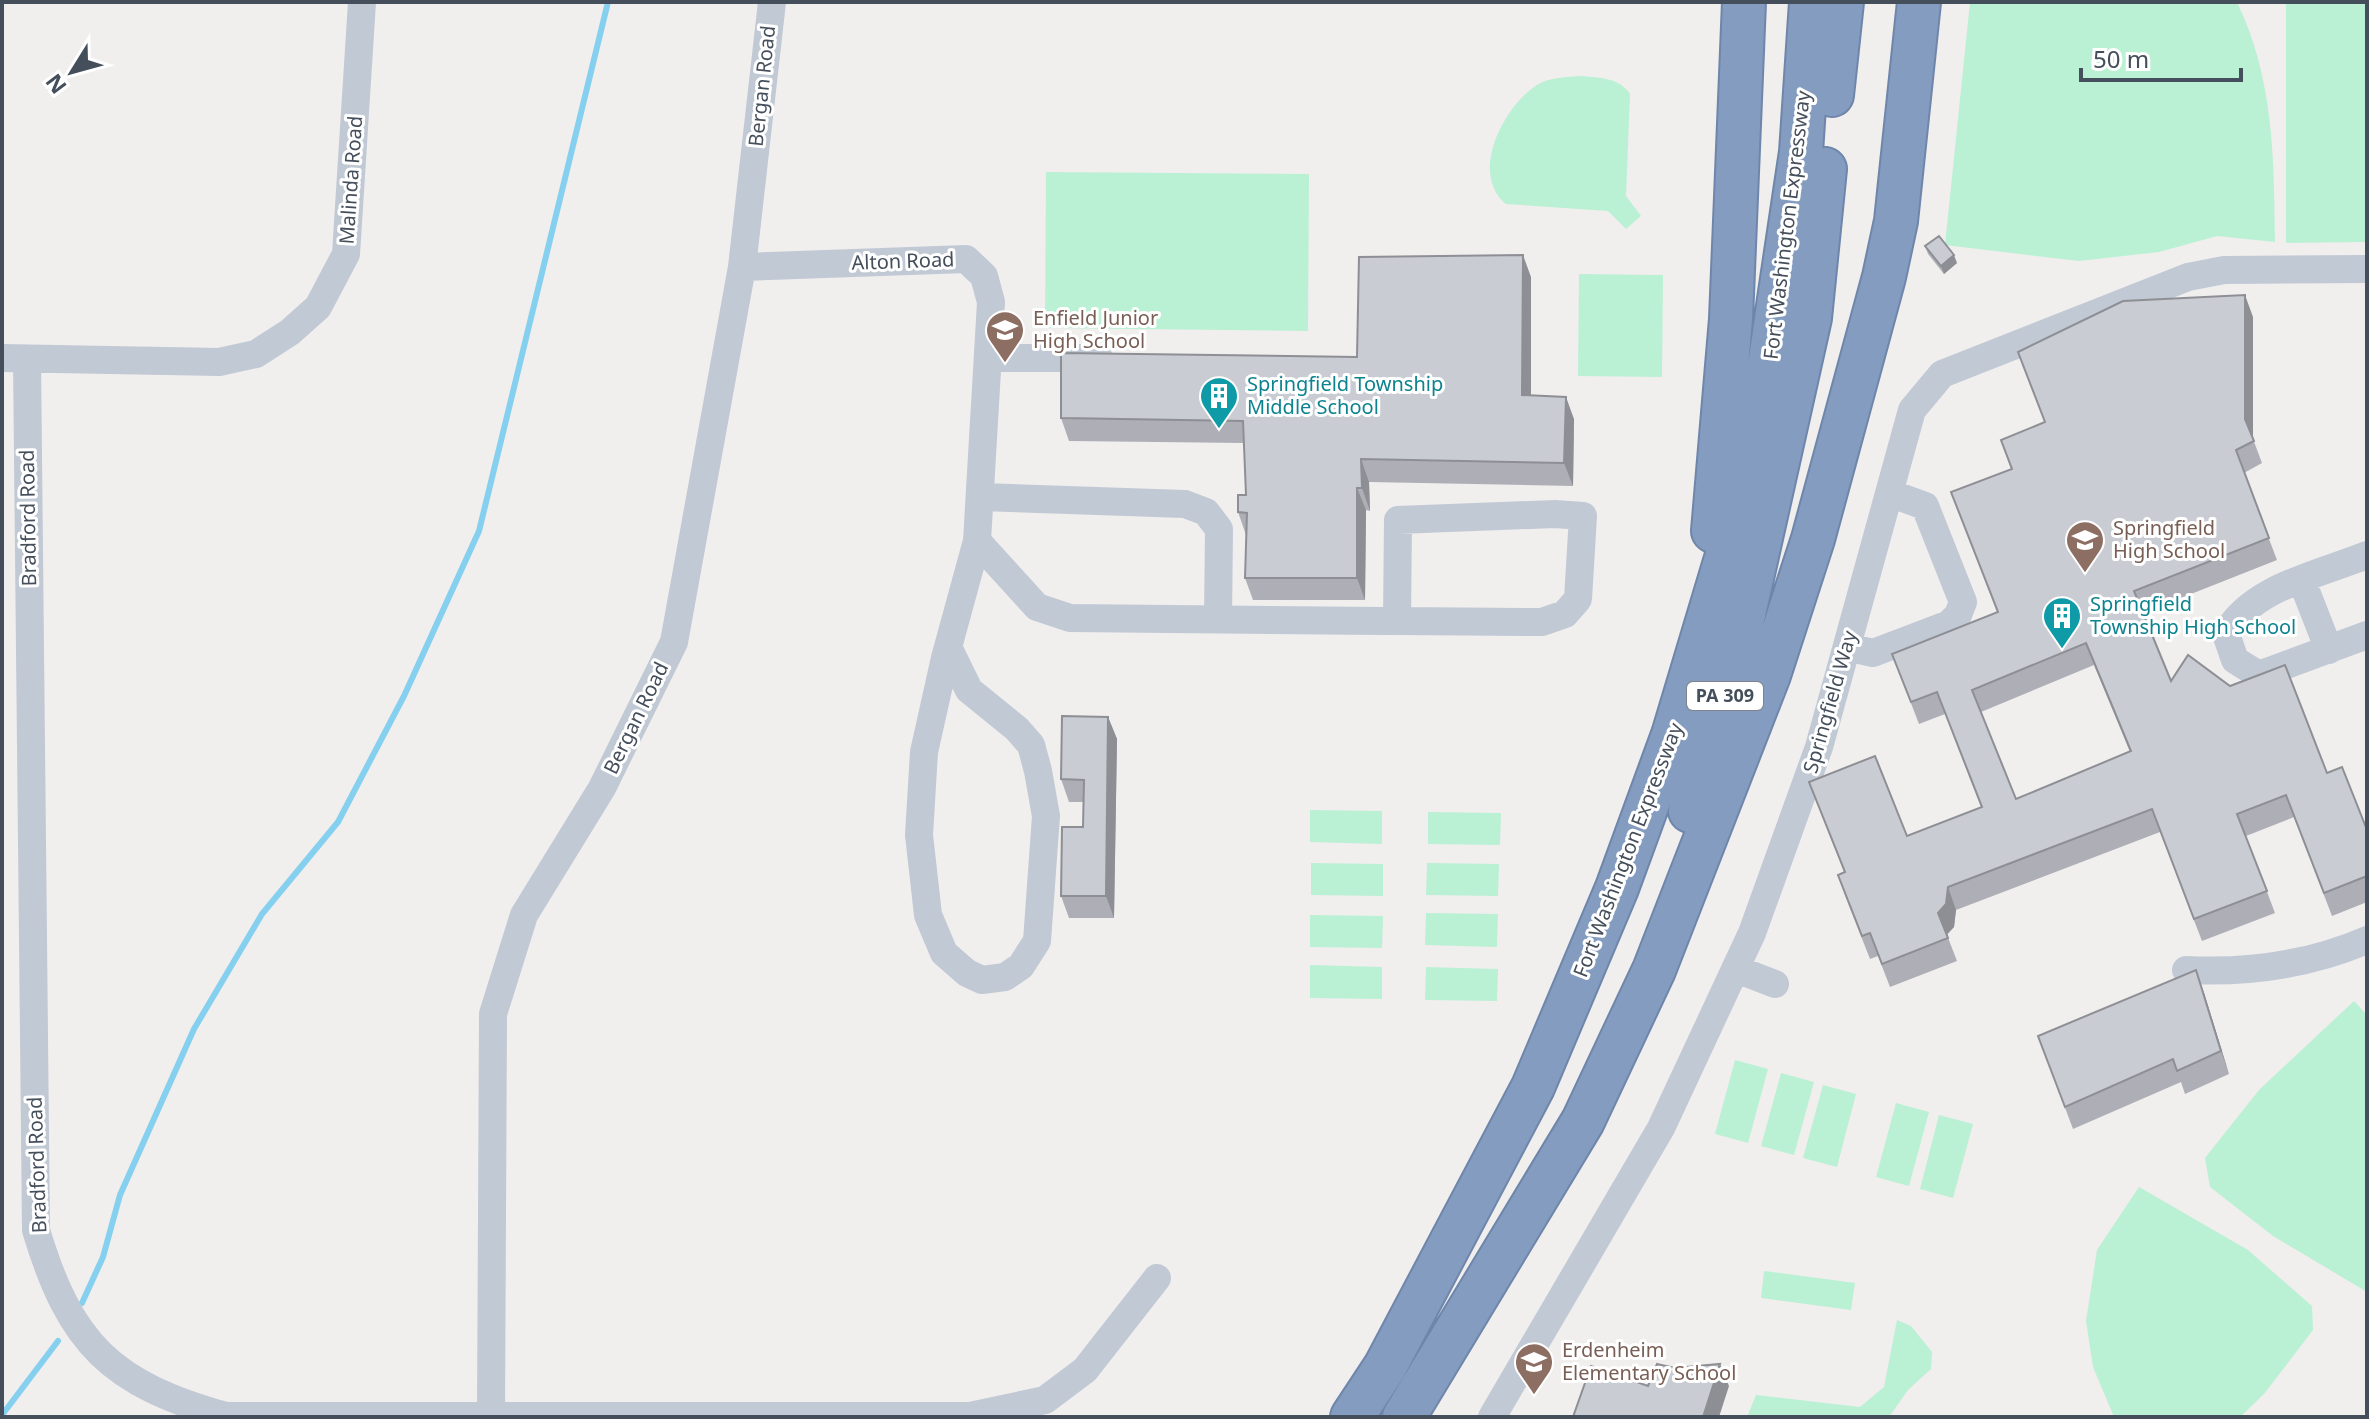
<svg xmlns="http://www.w3.org/2000/svg" width="2369" height="1419" font-family="'Noto Sans',sans-serif">
  <rect width="100%" height="100%" fill="#f1eeee"/>
  <path fill="#baf0d4" d="M 1970,2 L 2237,2 C 2274,79 2274,158 2275,242 L 2217,236 L 2159,252 L 2079,261 L 1945,245 Z
    M 2286,2 L 2367,2 L 2367,242 L 2286,243 Z
    M 1581,76 C 1599,78 1619,77 1630,94 L 1626,196 L 1641,216 L 1626,229 L 1608,211 L 1506,204 C 1468,173 1505,105 1537,85 C 1550,77 1567,77 1581,76 Z
    M 1046,172 L 1309,174 L 1308,331 L 1045,328 Z
    M 1579,274 L 1663,275 L 1662,377 L 1578,376 Z
    M 1310,810 L 1382,811 L 1382,844 L 1310,842 Z
    M 1428,812 L 1501,813 L 1500,845 L 1428,844 Z
    M 1311,863 L 1383,864 L 1383,896 L 1311,895 Z
    M 1427,863 L 1499,864 L 1498,896 L 1426,895 Z
    M 1426,913 L 1498,914 L 1497,947 L 1425,945 Z
    M 1310,915 L 1383,916 L 1382,948 L 1310,947 Z
    M 1310,965 L 1382,967 L 1382,999 L 1310,998 Z
    M 1426,967 L 1498,969 L 1497,1001 L 1425,1000 Z
    M 2354,1001 L 2367,1015 L 2367,1292 L 2273,1236 L 2210,1187 L 2205,1158 L 2259,1090 Z
    M 1735,1060 L 1768,1069 L 1748,1143 L 1715,1134 Z
    M 1781,1073 L 1814,1082 L 1794,1155 L 1761,1146 Z
    M 1823,1085 L 1856,1094 L 1837,1167 L 1803,1158 Z
    M 1896,1103 L 1929,1112 L 1909,1186 L 1876,1177 Z
    M 1939,1115 L 1973,1124 L 1953,1198 L 1920,1189 Z
    M 2139,1187 L 2248,1250 L 2312,1306 L 2313,1330 L 2264,1394 L 2240,1417 L 2114,1417 L 2093,1367 L 2086,1321 L 2097,1250 Z
    M 1764,1271 L 1855,1283 L 1851,1310 L 1761,1298 Z
    M 1897,1320 L 1911,1326 L 1932,1352 L 1931,1369 L 1908,1390 L 1889,1417 L 1747,1417 L 1756,1395 L 1860,1407 L 1884,1387 Z"/>
  <g fill="none" stroke-linecap="round" stroke-linejoin="round">
    <path stroke="#86d0ef" stroke-width="6" d="M 82,1303 L 103,1257 L 120,1195 L 194,1029 L 262,914 L 338,822 L 404,696 L 479,531 L 608,2
      M 2,1415 L 58,1341"/>
    <g stroke="#6f86ab" stroke-width="46">
      <path id="highway" d="M 1832,95 L 1842,2
        M 1713,531 L 1731,319 L 1744,2
        M 1690,811 L 1723,708 L 1810,318 L 1825,169
        M 1352,1417 L 1385,1367 L 1533,1087 L 1617,888 L 1673,735 L 1736,525 L 1761,420 L 1801,152 L 1811,2
        M 1404,1417 L 1583,1121 L 1654,970 L 1769,675 L 1813,539 L 1884,277 L 1896,221 L 1919,2"/>
    </g>
    <path stroke="#c1c9d4" stroke-width="28" d="M 742,267 L 966,259 L 984,276 L 991,302 L 977,541 L 945,658 L 924,752 L 919,835 L 928,915 L 944,953 L 967,973 L 982,980 L 1005,977 L 1021,966 L 1037,941 L 1046,816 L 1038,771 L 1031,745 L 1017,729 L 969,690 L 948,647
      M 2,358 L 219,362 L 256,354 L 290,332 L 318,307 L 346,254 L 362,2
      M 988,358 L 1099,358
      M 27,359 L 36,1230 C 70,1344 111,1384 226,1416 L 970,1416 L 1045,1400 L 1085,1370 L 1157,1278
      M 981,497 L 1185,504 L 1206,512 L 1219,529 L 1218,619
      M 977,541 L 1037,607 L 1070,618 L 1382,621 L 1397,621 L 1542,622 L 1565,614 L 1578,599 L 1583,516 L 1555,514 L 1398,520 L 1397,621
      M 2367,555 C 2320,574 2251,587 2226,634 L 2235,660 L 2259,675 L 2367,635
      M 2302,581 L 2329,650
      M 1847,647 L 1873,653 L 1949,624 L 1958,615 L 1963,602 L 1925,506 L 1889,493
      M 1736,969 L 1775,984
      M 2186,970 C 2249,973 2309,965 2367,940
      M 491,1415 L 493,1014 L 524,915 L 602,788 L 674,642 L 742,267 L 772,2
      M 1492,1417 L 1661,1128 L 1752,933 L 1819,747 L 1912,410 L 1942,374 L 2188,277 L 2224,270 L 2367,269"/>
    <use href="#highway" stroke="#849cbf" stroke-width="42"/>
  </g>
  <path fill="#aeafb6" fill-rule="evenodd" d="M 1925,246 L 1957,263 L 1944,274 L 1928,254 Z
    M 1531,277 L 1531,396 L 1574,419 L 1573,486 L 1369,482 L 1370,511 L 1366,510 L 1365,600 L 1253,600 L 1245,578 L 1246,535 L 1238,512 L 1246,495 L 1244,443 L 1069,441 L 1061,418 L 1357,357 Z
    M 2253,317 L 2253,439 L 2262,463 L 2244,473 L 2277,560 L 2143,613 L 2171,681 L 2327,773 L 2367,830 L 2367,902 L 2332,916 L 2294,817 L 2246,836 L 2275,913 L 2202,941 L 2160,832 L 1956,910 L 1954,927 L 1947,935 L 1957,961 L 1890,987 L 1878,956 L 1870,959 L 1846,898 L 1838,875 L 1844,872 L 1809,782 L 1907,836 L 1981,807 L 1945,714 L 1919,724 L 1892,654 L 1997,612 L 1951,492 L 2011,469 L 2001,440 L 2045,423 L 2018,352 ZM 2094,665 L 2130,752 L 2016,799 L 1981,712 Z
    M 1108,717 L 1117,739 L 1114,918 L 1069,918 L 1061,896 L 1083,827 L 1083,802 L 1069,802 L 1061,779 Z
    M 2204,993 L 2229,1074 L 2185,1094 L 2181,1082 L 2073,1129 L 2038,1036 Z"/>
  <path fill="#8d8f94" d="M 1523,255 L 1531,277 L 1531,418 L 1522,395 Z
    M 1954,255 L 1957,263 L 1944,274 L 1941,266 Z
    M 2245,295 L 2253,317 L 2253,442 L 2245,419 Z
    M 1566,397 L 1574,419 L 1573,486 L 1564,463 Z
    M 1361,459 L 1369,482 L 1370,511 L 1362,488 Z
    M 1357,488 L 1366,510 L 1365,600 L 1357,578 Z
    M 1108,717 L 1117,739 L 1114,918 L 1106,896 Z
    M 1948,887 L 1956,910 L 1954,927 L 1946,935 L 1938,913 Z
    M 2196,970 L 2204,993 L 2229,1074 L 2221,1051 Z
    M 1720,1364 L 1729,1386 L 1719,1417 L 1703,1417 Z"/>
  <path fill="#caccd4" stroke="#8d8f94" stroke-width="2" fill-rule="evenodd" d="M 1939,236 L 1954,255 L 1941,266 L 1925,246 Z
    M 1523,255 L 1522,395 L 1566,397 L 1564,463 L 1361,459 L 1362,488 L 1357,488 L 1357,578 L 1245,578 L 1247,513 L 1238,512 L 1238,495 L 1246,495 L 1243,421 L 1061,418 L 1061,353 L 1357,357 L 1359,257 Z
    M 2245,295 L 2245,419 L 2254,441 L 2236,450 L 2269,538 L 2134,591 L 2171,681 L 2188,655 L 2230,686 L 2285,665 L 2327,773 L 2342,767 L 2367,830 L 2367,876 L 2324,893 L 2286,795 L 2237,814 L 2267,891 L 2194,919 L 2152,809 L 1948,887 L 1946,904 L 1938,913 L 1948,938 L 1882,964 L 1870,933 L 1862,936 L 1838,875 L 1845,872 L 1809,782 L 1875,756 L 1907,836 L 1982,807 L 1937,692 L 1911,702 L 1892,654 L 1998,612 L 1951,492 L 2012,469 L 2001,440 L 2045,422 L 2018,352 L 2123,301 ZM 2086,643 L 2131,751 L 2016,799 L 1972,690 Z
    M 1062,716 L 1108,717 L 1106,896 L 1061,896 L 1062,827 L 1083,827 L 1084,780 L 1061,779 Z
    M 2196,970 L 2221,1051 L 2177,1071 L 2173,1059 L 2065,1107 L 2038,1036 Z
    M 1657,1364 L 1675,1368 L 1720,1364 L 1703,1417 L 1573,1417 L 1591,1366 L 1648,1386 Z"/>
  <defs>
    <g id="school-pin" transform="scale(2)"><path d="M0 17L-7.5 6A9.5 9.5 0 1 1 7.5 6Z" fill="#8d6e63" stroke="#fff"/><path d="M0-5L7-2L0 1L-7-2ZM-4 1L0 2.5L4 1V4Q0 6-4 4Z" fill="#fff"/></g>
    <g id="building-pin" transform="scale(2)"><path d="M0 17L-7.5 6A9.5 9.5 0 1 1 7.5 6Z" fill="#0f9aa8" stroke="#fff"/><path d="M-4-6H4V6H1V3H-1V6H-4ZM-2.5-4.3h1.7v1.8h-1.7ZM.8-4.3h1.7v1.8H.8ZM-2.5-1h1.7V.8h-1.7ZM.8-1h1.7V.8H.8Z" fill="#fff"/></g>
  </defs>
  <g fill-rule="evenodd">
    <use href="#school-pin" x="1005" y="330"/>
    <use href="#building-pin" x="1219" y="396"/>
    <use href="#school-pin" x="2085" y="540"/>
    <use href="#building-pin" x="2062" y="616"/>
    <use href="#school-pin" x="1534" y="1362"/>
  </g>
  <g text-anchor="middle" stroke-width="6" stroke-linejoin="round" paint-order="stroke">
    <rect fill="#fff" stroke="#7d848d" stroke-width="2" x="1687" y="682" width="76" height="28" rx="6"/>
    <g font-size="18" font-weight="bold" fill="#454f5c">
      <text x="1725" y="702">PA 309</text>
    </g>
    <g font-size="20" fill="#454f5c" stroke="#fff">
      <text transform="translate(762 86) rotate(-84)" y="7">Bergan Road</text>
      <text transform="translate(351 180) rotate(-86)" y="7">Malinda Road</text>
      <text transform="translate(1787 225) rotate(-83)" y="7">Fort Washington Expressway</text>
      <text transform="translate(903 261) rotate(-2)" y="7">Alton Road</text>
      <text transform="translate(28 518) rotate(-91)" y="7">Bradford Road</text>
      <text transform="translate(1830 702) rotate(-74)" y="7">Springfield Way</text>
      <text transform="translate(636 718) rotate(-64)" y="7">Bergan Road</text>
      <text transform="translate(1628 850) rotate(-69)" y="7">Fort Washington Expressway</text>
      <text transform="translate(37 1165) rotate(-92)" y="7">Bradford Road</text>
    </g>
    <g font-size="20" fill="#785e54" stroke="#fff" text-anchor="start">
      <text x="1033" y="325">Enfield Junior<tspan x="1033" dy="23">High School</tspan></text>
      <text x="2113" y="535">Springfield<tspan x="2113" dy="23">High School</tspan></text>
      <text x="1562" y="1357">Erdenheim<tspan x="1562" dy="23">Elementary School</tspan></text>
    </g>
    <g font-size="20" fill="#0d838f" stroke="#fff" text-anchor="start">
      <text x="1247" y="391">Springfield Township<tspan x="1247" dy="23">Middle School</tspan></text>
      <text x="2090" y="611">Springfield<tspan x="2090" dy="23">Township High School</tspan></text>
    </g>
  </g>
  <rect width="2369" height="1419" fill="none" stroke="#454f5c" stroke-width="8"/>
  <g transform="translate(72 72) rotate(233)" stroke="#ffffff" stroke-width="6" paint-order="stroke">
  <path d="M0-6L14 30L0 20L-14 30Z" fill="#454f5c"/>
  <text y="-12" font-size="22" font-weight="bold" text-anchor="middle" fill="#454f5c">N</text>
  </g>
  <path d="M2081 68v12h160v-12" fill="none" stroke="#454f5c" stroke-width="4"/>
  <text x="2093" y="68" font-size="24" fill="#454f5c" stroke="#ffffff" stroke-width="6" paint-order="stroke">50 m</text>
</svg>
